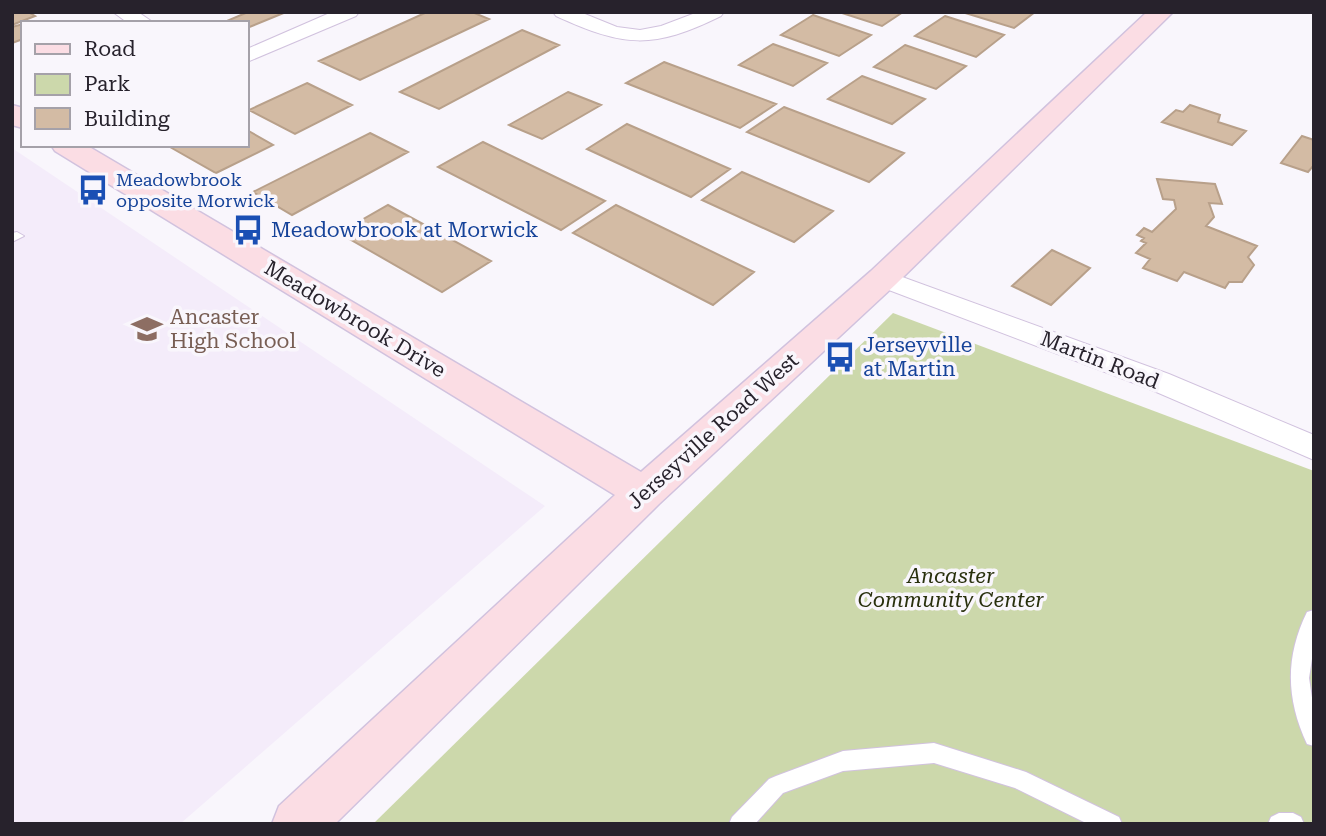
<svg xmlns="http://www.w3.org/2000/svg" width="1326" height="836" font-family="'Roboto Serif',serif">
  <rect width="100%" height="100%" fill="#f9f6fc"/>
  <path fill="#f4ecfa" d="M 12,148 L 545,506 L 180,824 L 12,824 Z"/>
  <path fill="#ccd8ab" d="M 893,313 L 1314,471 L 1314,824 L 373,824 Z"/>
  <path fill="#d3bba4" stroke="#b8a08a" stroke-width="2" d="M 12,12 L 28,12 L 35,16 L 12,25 Z
    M 248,12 L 286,12 L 247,28 L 247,23 L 229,20 Z
    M 427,12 L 472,12 L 489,19 L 360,80 L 319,61 Z
    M 839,12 L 903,12 L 882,26 Z
    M 962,12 L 1035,12 L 1014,28 Z
    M 813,15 L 871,35 L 839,56 L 781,35 Z
    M 945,16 L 1004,35 L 976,57 L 915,36 Z
    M 23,24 L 23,39 L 12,43 L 12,27 Z
    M 522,30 L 559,45 L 439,109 L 400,92 Z
    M 773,44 L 827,63 L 793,86 L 739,65 Z
    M 905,45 L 966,66 L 936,89 L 874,67 Z
    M 664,62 L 776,104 L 740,128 L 626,83 Z
    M 862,76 L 925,99 L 892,124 L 828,99 Z
    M 307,83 L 352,105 L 295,134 L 249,110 Z
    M 568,92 L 601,105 L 542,139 L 509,125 Z
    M 1190,105 L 1220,115 L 1218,122 L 1246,131 L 1232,145 L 1162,122 L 1176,110 L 1183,112 Z
    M 784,107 L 904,153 L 869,182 L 747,132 Z
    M 627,124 L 730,169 L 691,197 L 587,149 Z
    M 247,130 L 273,145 L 216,173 L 170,147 L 247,145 Z
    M 370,133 L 408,152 L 292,215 L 253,192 Z
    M 1302,136 L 1314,140 L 1314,165 L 1308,172 L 1281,163 Z
    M 483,142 L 605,201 L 561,230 L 438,167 Z
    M 742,172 L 833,211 L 794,242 L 702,200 Z
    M 1157,179 L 1215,184 L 1222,204 L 1209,203 L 1214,217 L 1206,226 L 1257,246 L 1248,257 L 1254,265 L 1242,282 L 1229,282 L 1225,288 L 1184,272 L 1177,281 L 1143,268 L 1150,259 L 1136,253 L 1146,243 L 1141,241 L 1144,238 L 1137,235 L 1144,228 L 1152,232 L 1176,209 L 1174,200 L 1163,199 Z
    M 388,205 L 491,261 L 442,292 L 339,233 Z
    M 616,205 L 754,272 L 713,305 L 573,233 Z
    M 1052,250 L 1090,268 L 1051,305 L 1012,286 Z"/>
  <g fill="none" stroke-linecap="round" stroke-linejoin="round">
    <g stroke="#d1c2de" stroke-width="2">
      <path id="lane" d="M 17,232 L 24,236 L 12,242 L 12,233 Z
        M 1314,610 L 1314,646 L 1309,678 L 1314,711 L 1314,746 L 1307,744 C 1286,699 1285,657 1307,612 Z
        M 934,743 L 1026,772 L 1119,817 L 1122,824 L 1088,824 L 1015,788 L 934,763 L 843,771 L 783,793 L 755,824 L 729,824 L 732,817 L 769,779 L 776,776 L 843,751 Z
        M 1279,813 L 1293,813 L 1301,817 L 1304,824 L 1268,824 L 1271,817 Z"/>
    </g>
    <g stroke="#d1c2de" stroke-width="2">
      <path id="street" d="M 113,12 L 138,12 L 154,23 L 128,23 Z
        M 332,12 L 359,12 L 356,16 L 247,62 L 247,49 Z
        M 553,12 L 580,12 L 617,27 L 640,30 L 661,26 L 698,12 L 724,12 L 721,16 C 652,50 624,47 556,16 Z
        M 883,270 L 1169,374 L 1314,435 L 1314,460 L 1147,388 L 873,284 L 869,278 L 873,272 Z"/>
    </g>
    <g stroke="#d1c2de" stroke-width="3">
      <path id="secondary" d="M 1147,12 L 1173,12 L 895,285 L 659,504 L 335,824 L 272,824 L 279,806 L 615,495 L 55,151 L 51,145 L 86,145 L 641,472 L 871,271 Z
        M 12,105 L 23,108 L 23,128 L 12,125 Z"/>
    </g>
    <use href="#lane" fill="#fff" fill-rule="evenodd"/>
    <use href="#street" fill="#fff" fill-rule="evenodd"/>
    <use href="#secondary" fill="#fbdde4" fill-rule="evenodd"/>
  </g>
  <defs>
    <g id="bus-bare" transform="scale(2.415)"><path d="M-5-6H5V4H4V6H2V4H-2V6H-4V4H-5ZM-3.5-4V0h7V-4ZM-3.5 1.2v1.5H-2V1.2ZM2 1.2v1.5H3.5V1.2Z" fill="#1a4fb4" stroke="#f9f6fc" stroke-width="2.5" paint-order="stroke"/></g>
    <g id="school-bare" transform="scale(2.415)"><path d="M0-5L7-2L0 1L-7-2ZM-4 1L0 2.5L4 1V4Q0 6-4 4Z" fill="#8d6e63" stroke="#f9f6fc" stroke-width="2.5" paint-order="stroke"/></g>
  </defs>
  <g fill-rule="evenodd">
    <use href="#bus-bare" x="93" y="190"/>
    <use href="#bus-bare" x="248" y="230"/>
    <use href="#school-bare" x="147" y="329"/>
    <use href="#bus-bare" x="840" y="357"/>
  </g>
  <g text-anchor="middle" stroke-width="7" stroke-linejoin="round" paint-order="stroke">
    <g font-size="18" fill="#164399" stroke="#f9f6fc" text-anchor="start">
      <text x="116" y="186">Meadowbrook<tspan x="116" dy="21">opposite Morwick</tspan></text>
    </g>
    <g font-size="21" fill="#164399" stroke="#f9f6fc" text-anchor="start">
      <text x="271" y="237">Meadowbrook at Morwick</text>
      <text x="863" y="352">Jerseyville<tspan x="863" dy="24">at Martin</tspan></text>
    </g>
    <g font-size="21" fill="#785e54" stroke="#f9f6fc" text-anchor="start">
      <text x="170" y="324">Ancaster<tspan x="170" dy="24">High School</tspan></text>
    </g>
    <g font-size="21" fill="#27222c" stroke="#f9f6fc">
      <text transform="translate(355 319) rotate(31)" y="7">Meadowbrook Drive</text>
      <text transform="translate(1100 360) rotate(21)" y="7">Martin Road</text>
      <text transform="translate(713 431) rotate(-42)" y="7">Jerseyville Road West</text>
    </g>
    <g font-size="21" font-style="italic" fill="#29300d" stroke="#f9f6fc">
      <text x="951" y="583">Ancaster<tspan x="951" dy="24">Community Center</tspan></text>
    </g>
  </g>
  <rect width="1326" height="836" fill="none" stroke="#27222c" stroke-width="28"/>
  <rect x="21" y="21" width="228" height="126" fill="#f9f6fc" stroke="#a5a1a9" stroke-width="2"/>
  <rect x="35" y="44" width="35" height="10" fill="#fbdde4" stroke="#a5a1a9" stroke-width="2"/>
  <text x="84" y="56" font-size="21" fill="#27222c">Road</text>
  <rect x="35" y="74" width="35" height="21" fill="#ccd8ab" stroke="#a5a1a9" stroke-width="2"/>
  <text x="84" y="91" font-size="21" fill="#27222c">Park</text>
  <rect x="35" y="108" width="35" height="21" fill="#d3bba4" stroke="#a5a1a9" stroke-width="2"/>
  <text x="84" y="126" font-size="21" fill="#27222c">Building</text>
</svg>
